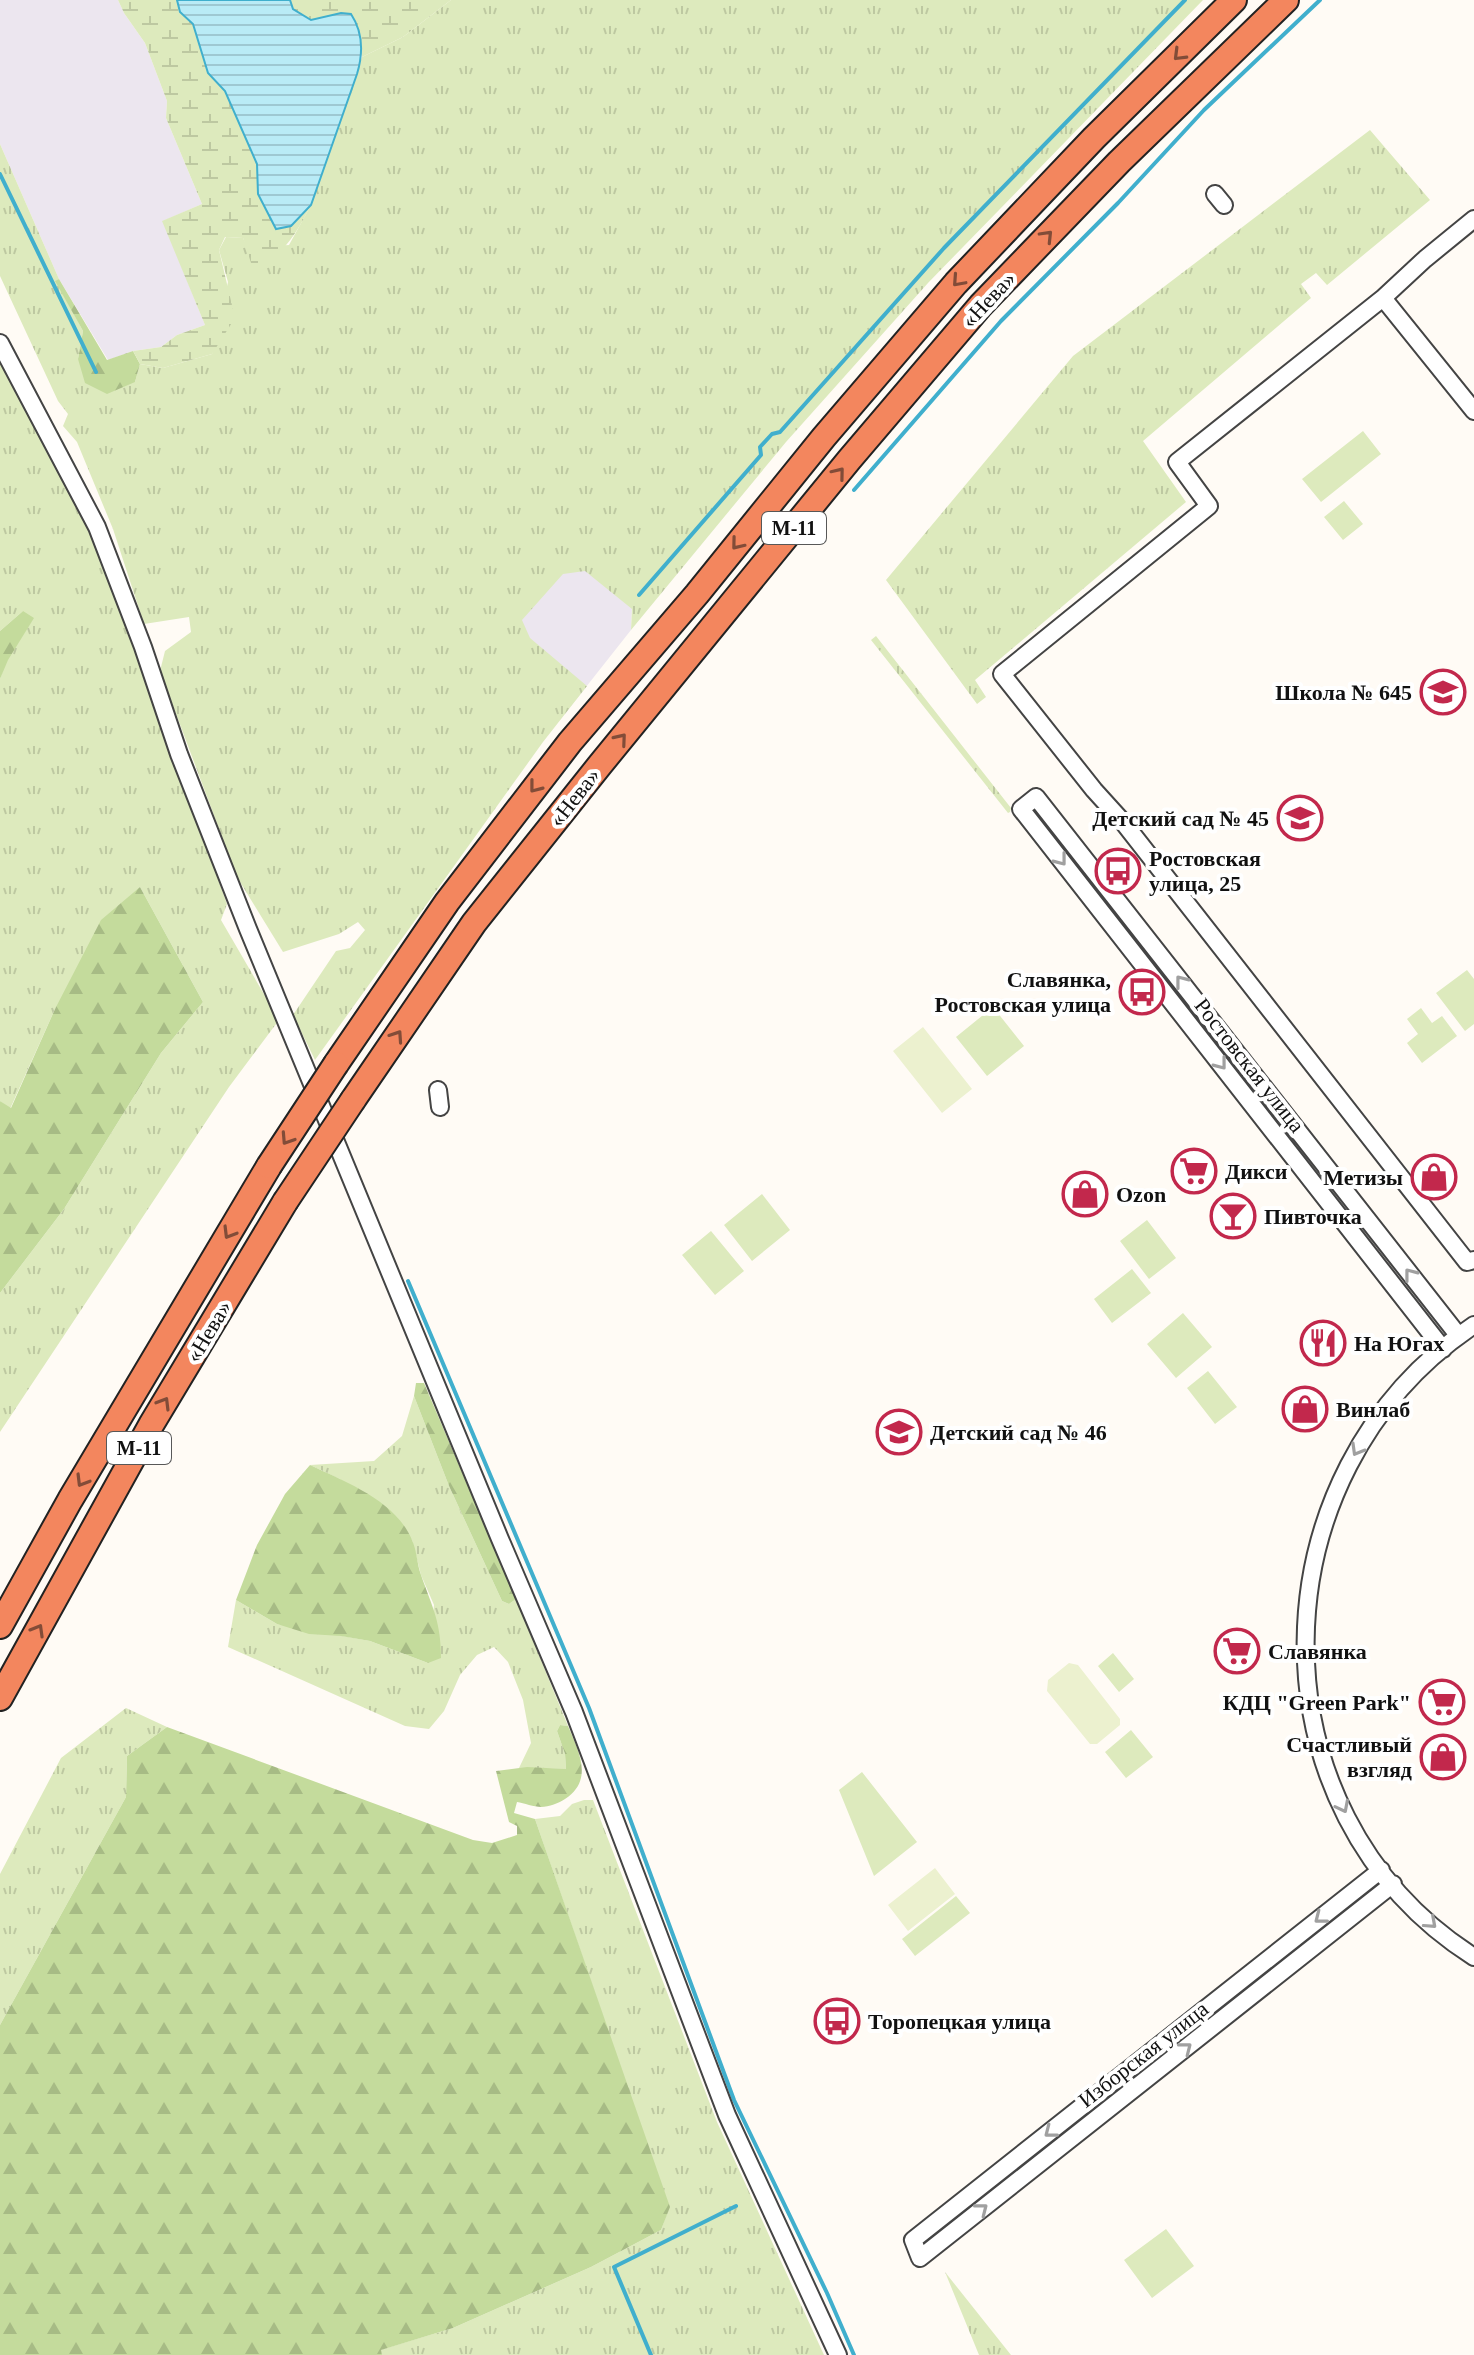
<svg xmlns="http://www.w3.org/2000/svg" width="1474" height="2355" font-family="'Times New Roman',serif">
  <defs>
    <pattern id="grass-tufts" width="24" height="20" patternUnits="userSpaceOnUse" patternTransform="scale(2)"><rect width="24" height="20" fill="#ddeabd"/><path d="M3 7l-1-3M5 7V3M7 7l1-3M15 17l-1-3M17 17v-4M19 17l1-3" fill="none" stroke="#bdc8a1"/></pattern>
    <pattern id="forest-firs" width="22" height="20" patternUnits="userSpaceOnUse" patternTransform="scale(2)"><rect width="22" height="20" fill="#c4db9c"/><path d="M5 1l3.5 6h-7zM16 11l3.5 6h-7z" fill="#a7bb85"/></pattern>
    <pattern id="wetland-marsh" width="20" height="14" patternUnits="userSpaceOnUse" patternTransform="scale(2)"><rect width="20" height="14" fill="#ddeabd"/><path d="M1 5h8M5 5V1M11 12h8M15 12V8" fill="none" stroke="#bdc8a1"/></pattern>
    <pattern id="water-rules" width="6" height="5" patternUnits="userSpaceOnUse" patternTransform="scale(2)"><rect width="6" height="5" fill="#b9ebf6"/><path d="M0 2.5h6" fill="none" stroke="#9ec8d2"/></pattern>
  </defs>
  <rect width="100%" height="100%" fill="#fffbf5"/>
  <path fill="#ece6ef" d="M 0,0 L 118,0 L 124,13 L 145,43 L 167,101 L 166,118 L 202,204 L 163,221 L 205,325 L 177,335 L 161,347 L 133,351 L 108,360 L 59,279 L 0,144 Z
    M 526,524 L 632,607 L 631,630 L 571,706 L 460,621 Z"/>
  <path fill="url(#grass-tufts)" d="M 451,0 L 1203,0 L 928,283 L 786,442 L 631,630 L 632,609 L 585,571 L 563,574 L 522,620 L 530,638 L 587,686 L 543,742 L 315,1060 L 293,1015 L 336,951 L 350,948 L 365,930 L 358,922 L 339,934 L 283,952 L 237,877 L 160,671 L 165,651 L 191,632 L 189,617 L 144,624 L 113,529 L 77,442 L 63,426 L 68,414 L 58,401 L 0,276 L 0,144 L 59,279 L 56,281 L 83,331 L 78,359 L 135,382 L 140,364 L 163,368 L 212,354 L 228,282 L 219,250 L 226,237 L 243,238 L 248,248 L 289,245 L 311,205 L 362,57 L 403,37 Z
    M 1370,130 L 1430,200 L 1327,285 L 1316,273 L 1301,284 L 1311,298 L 1143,441 L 1186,502 L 975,680 L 986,697 L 977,704 L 886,580 L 1073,356 Z
    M 0,362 L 93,532 L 227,904 L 221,920 L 279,1020 L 229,1087 L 0,1432 L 0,1293 L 64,1209 L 161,1053 L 203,1002 L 140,887 L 55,1009 L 10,1109 L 0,1101 L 0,679 L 23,611 L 0,631 Z
    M 876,636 L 1011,808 L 1010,812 L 1008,813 L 871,640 Z
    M 414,1396 L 449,1486 L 502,1601 L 509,1604 L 516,1599 L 568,1726 L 560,1725 L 557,1731 L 565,1754 L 566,1769 L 519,1768 L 531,1743 L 523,1700 L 508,1662 L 494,1647 L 477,1655 L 460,1675 L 444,1711 L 429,1729 L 405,1726 L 228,1647 L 236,1600 L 277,1624 L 370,1641 L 428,1663 L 434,1605 L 421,1575 L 412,1540 L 340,1479 L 310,1465 L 374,1461 L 402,1436 Z
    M 126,1708 L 167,1727 L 127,1756 L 126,1797 L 0,2025 L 0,1874 L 61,1758 Z
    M 584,1800 L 593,1800 L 717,2122 L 824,2355 L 382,2355 L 380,2350 L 453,2328 L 591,2267 L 661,2230 L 669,2208 L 535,1819 L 560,1816 L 572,1804 Z
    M 945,2272 L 1011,2355 L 979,2355 Z"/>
  <path fill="url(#forest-firs)" d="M 59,279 L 107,360 L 133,351 L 140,364 L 135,382 L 107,394 L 85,383 L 78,359 L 83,331 L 55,281 Z
    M 23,611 L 34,618 L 8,660 L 0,679 L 0,631 Z
    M 140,887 L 203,1002 L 161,1053 L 64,1209 L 0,1293 L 0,1101 L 11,1108 L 55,1009 L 101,920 Z
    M 416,1383 L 424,1383 L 516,1599 L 509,1604 L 502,1601 L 449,1486 L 414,1396 Z
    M 310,1465 C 346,1482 396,1501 412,1540 C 417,1551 417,1564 421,1575 C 433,1609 441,1622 441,1658 L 428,1663 L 370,1641 L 341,1636 L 309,1634 L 277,1624 L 236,1600 L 257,1545 L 285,1494 Z
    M 560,1725 L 568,1726 C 579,1752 594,1780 565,1799 C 559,1803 549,1807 541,1807 C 534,1807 524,1803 517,1802 L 514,1813 L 535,1819 L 670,2207 L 661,2230 L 591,2267 L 453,2328 L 381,2350 L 382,2355 L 0,2355 L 0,2025 L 126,1797 L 127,1756 L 167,1727 L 473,1840 L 492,1843 L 517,1835 L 517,1826 L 509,1822 L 496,1771 L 527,1767 L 566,1769 L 565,1754 L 557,1731 Z"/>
  <path fill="url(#wetland-marsh)" d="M 118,0 L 177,0 L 180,12 L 193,24 L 208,72 L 225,91 L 257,164 L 258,194 L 291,226 L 311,205 C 296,233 284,258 252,266 L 243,238 L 225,237 L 219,250 L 235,318 L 212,354 L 163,368 L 140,364 L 133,351 L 161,347 L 177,335 L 205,325 L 162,221 L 202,204 L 166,118 L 167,101 L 145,43 L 124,13 Z
    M 290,0 L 451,0 L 403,37 L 362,57 L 357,24 L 341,13 L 311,20 L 293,9 Z"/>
  <path fill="#ddeabd" d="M 1363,431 L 1381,454 L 1321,502 L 1302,479 Z
    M 1344,501 L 1363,524 L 1343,540 L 1324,517 Z
    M 1467,970 L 1474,979 L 1474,1024 L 1465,1031 L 1436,993 Z
    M 993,1007 L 1024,1046 L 987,1076 L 956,1037 Z
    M 1421,1008 L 1432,1023 L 1442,1016 L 1457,1036 L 1422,1063 L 1407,1043 L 1418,1034 L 1407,1019 Z
    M 762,1194 L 790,1230 L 752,1261 L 724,1225 Z
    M 1147,1220 L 1176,1258 L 1149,1279 L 1120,1241 Z
    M 711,1231 L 744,1271 L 715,1295 L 682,1255 Z
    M 1132,1269 L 1151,1293 L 1112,1323 L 1094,1299 Z
    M 1183,1313 L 1212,1347 L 1176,1378 L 1147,1344 Z
    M 1208,1371 L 1237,1407 L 1215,1424 L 1187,1388 Z
    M 1113,1653 L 1134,1679 L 1119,1692 L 1098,1666 Z
    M 1131,1730 L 1153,1757 L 1126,1778 L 1105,1752 Z
    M 862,1772 L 917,1842 L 874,1876 L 839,1790 Z
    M 956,1896 L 970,1913 L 915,1956 L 902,1939 Z
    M 1166,2229 L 1194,2266 L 1152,2298 L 1124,2260 Z"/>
  <path fill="#ecf1cf" d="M 923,1027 L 972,1089 L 942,1113 L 893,1051 Z
    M 1069,1663 L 1078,1665 L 1120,1719 L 1120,1725 L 1097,1744 L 1090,1744 L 1047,1691 L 1048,1680 Z
    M 935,1868 L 955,1894 L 908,1931 L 888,1905 Z"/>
  <path fill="url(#water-rules)" stroke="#40afcd" stroke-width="2" d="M 177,0 L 290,0 L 293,9 L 311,20 L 341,13 L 351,14 C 363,32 363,54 357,74 L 311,205 L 291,226 L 276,229 L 258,194 L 257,164 L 225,91 L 208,73 L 193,24 L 180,12 Z"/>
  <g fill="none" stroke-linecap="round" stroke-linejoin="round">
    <path stroke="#40afcd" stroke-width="4" d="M 0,174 L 96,372
      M 854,490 L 1001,321 L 1118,203 L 1204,110 L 1320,0
      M 639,595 L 761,455 L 760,447 L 772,434 L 780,432 L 944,248 L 1185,0
      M 408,1281 L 589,1708 L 734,2100 L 827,2293 L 854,2355
      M 651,2355 L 614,2267 L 736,2206"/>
    <g stroke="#444" stroke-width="20">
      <path id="minor" d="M 1215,194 L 1224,205
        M 1474,219 L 1425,259 L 1383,298 L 1177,462 L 1209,506 L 1002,674 L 1094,790 L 1123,822 L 1467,1262 L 1474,1260
        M 1383,298 L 1474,411
        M 0,343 L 97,527 L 143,647 L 179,754 L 248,929 L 500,1539 L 574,1712 L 727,2115 L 838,2355
        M 438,1090 L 440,1107
        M 1474,1325 C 1253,1472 1246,1812 1474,1957
        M 1443,1349 L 1021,809 L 1036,797 L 1458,1335
        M 1381,1870 L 913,2240 L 920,2258 L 1393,1884"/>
    </g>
    <g stroke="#222" stroke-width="28">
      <path id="highway" d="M 336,1064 L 447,902 L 570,742 L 697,594 L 824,437 L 956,283 L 1094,138 L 1234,0
        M 353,1100 L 474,923 L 599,766 L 849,460 L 981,305 L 1119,162 L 1286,0
        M 0,1626 L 70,1500 L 269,1166
        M 0,1698 L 151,1425 L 285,1202"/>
    </g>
    <use href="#minor" stroke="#fff" stroke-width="16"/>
    <use href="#highway" stroke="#f3865e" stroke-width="24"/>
    <g stroke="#222" stroke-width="28" stroke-linecap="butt">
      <path id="highway-bridge" d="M 269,1166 L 336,1064
        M 285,1202 L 353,1100"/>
    </g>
    <use href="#highway-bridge" stroke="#f3865e" stroke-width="24"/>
  </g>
  <defs><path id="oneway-chevron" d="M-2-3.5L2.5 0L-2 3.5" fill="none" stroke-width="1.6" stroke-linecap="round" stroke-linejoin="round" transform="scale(2)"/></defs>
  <g stroke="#824c38">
    <use href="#oneway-chevron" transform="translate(1179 55) rotate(135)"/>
    <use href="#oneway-chevron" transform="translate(1047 236) rotate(-46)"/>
    <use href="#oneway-chevron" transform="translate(958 281) rotate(132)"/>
    <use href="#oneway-chevron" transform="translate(839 473) rotate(-51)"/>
    <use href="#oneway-chevron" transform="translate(737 544) rotate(129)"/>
    <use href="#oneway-chevron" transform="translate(621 739) rotate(-50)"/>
    <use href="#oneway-chevron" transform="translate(535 787) rotate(128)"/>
    <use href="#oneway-chevron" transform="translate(397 1036) rotate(-56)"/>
    <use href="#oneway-chevron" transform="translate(287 1139) rotate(123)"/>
    <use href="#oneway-chevron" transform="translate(229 1233) rotate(121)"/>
    <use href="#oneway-chevron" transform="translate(164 1403) rotate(-59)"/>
    <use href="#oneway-chevron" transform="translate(82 1481) rotate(121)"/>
    <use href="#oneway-chevron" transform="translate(38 1630) rotate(-60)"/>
  </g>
  <g stroke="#a0a0a0">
    <use href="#oneway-chevron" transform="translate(1061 860) rotate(52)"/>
    <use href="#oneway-chevron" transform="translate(1181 981) rotate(-128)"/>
    <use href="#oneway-chevron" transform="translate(1221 1064) rotate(52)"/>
    <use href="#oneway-chevron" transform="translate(1410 1274) rotate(-128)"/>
    <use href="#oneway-chevron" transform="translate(1357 1450) rotate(120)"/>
    <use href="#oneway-chevron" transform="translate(1343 1807) rotate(63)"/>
    <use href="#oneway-chevron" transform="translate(1320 1918) rotate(142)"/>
    <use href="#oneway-chevron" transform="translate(1431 1923) rotate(42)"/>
    <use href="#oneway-chevron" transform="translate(1186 2048) rotate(-38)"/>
    <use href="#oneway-chevron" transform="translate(1050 2132) rotate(142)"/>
    <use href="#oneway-chevron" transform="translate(982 2209) rotate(-38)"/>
  </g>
  <defs>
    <g id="school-ring" transform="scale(2.3)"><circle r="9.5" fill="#fff" stroke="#c2284c" stroke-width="1.5"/><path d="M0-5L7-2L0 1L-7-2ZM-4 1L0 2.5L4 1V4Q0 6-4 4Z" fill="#c2284c"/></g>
    <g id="bus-ring" transform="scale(2.3)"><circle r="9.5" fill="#fff" stroke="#c2284c" stroke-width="1.5"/><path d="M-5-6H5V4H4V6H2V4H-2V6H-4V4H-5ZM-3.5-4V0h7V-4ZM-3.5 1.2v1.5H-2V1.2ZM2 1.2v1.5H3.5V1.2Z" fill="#c2284c"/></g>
    <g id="supermarket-ring" transform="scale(2.3)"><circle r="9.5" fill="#fff" stroke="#c2284c" stroke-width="1.5"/><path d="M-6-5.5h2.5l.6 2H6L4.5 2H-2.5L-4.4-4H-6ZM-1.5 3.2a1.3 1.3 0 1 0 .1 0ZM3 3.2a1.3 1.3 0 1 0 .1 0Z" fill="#c2284c"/></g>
    <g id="shop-ring" transform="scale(2.3)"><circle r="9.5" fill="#fff" stroke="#c2284c" stroke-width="1.5"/><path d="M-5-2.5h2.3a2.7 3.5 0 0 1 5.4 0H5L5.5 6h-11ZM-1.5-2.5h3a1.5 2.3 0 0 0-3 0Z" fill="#c2284c"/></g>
    <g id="bar-ring" transform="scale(2.3)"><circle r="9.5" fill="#fff" stroke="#c2284c" stroke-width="1.5"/><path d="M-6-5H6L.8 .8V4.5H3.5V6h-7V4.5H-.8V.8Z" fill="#c2284c"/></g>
    <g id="restaurant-ring" transform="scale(2.3)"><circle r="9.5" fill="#fff" stroke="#c2284c" stroke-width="1.5"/><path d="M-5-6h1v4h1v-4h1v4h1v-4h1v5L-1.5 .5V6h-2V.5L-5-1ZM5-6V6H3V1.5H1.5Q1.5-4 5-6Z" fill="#c2284c"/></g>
  </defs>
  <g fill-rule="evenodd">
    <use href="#school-ring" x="1443" y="692"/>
    <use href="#school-ring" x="1300" y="818"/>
    <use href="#bus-ring" x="1118" y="871"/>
    <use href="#bus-ring" x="1142" y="992"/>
    <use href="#supermarket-ring" x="1194" y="1171"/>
    <use href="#shop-ring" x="1434" y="1177"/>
    <use href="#shop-ring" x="1085" y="1194"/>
    <use href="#bar-ring" x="1233" y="1216"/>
    <use href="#restaurant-ring" x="1323" y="1343"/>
    <use href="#shop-ring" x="1305" y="1409"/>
    <use href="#school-ring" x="899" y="1432"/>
    <use href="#supermarket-ring" x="1237" y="1651"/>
    <use href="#supermarket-ring" x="1442" y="1702"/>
    <use href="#shop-ring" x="1443" y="1757"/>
    <use href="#bus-ring" x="837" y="2021"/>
  </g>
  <g text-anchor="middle" stroke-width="8" stroke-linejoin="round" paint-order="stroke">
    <g fill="#fff" stroke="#585858" stroke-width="2">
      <rect x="762" y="512" width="64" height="32" rx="6"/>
      <rect x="107" y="1432" width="64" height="32" rx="6"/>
    </g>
    <g font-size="20" font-weight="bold" fill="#111">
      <text x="794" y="535">М-11</text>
      <text x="139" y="1455">М-11</text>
    </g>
    <g font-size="22" fill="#111" stroke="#fff">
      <text transform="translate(988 299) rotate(-47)" y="8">«Нева»</text>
      <text transform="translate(574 797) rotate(-52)" y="8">«Нева»</text>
      <text transform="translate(1250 1065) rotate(52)" y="8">Ростовская улица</text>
      <text transform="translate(208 1331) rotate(-59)" y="8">«Нева»</text>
      <text transform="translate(1143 2054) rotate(-38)" y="8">Изборская улица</text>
    </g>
    <g font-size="22" font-weight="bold" fill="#111" stroke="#fff" text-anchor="start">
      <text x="1412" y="700" text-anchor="end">Школа № 645</text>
      <text x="1269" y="826" text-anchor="end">Детский сад № 45</text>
      <text x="1149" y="866">Ростовская<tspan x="1149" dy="25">улица, 25</tspan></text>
      <text x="1111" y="987" text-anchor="end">Славянка,<tspan x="1111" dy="25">Ростовская улица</tspan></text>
      <text x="1225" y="1179">Дикси</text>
      <text x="1403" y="1185" text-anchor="end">Метизы</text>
      <text x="1116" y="1202">Ozon</text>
      <text x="1264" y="1224">Пивточка</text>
      <text x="1354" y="1351">На Югах</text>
      <text x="1336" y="1417">Винлаб</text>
      <text x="930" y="1440">Детский сад № 46</text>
      <text x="1268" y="1659">Славянка</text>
      <text x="1411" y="1710" text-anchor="end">КДЦ "Green Park"</text>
      <text x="1412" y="1752" text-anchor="end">Счастливый<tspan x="1412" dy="25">взгляд</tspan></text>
      <text x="868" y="2029">Торопецкая улица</text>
    </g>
  </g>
</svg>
